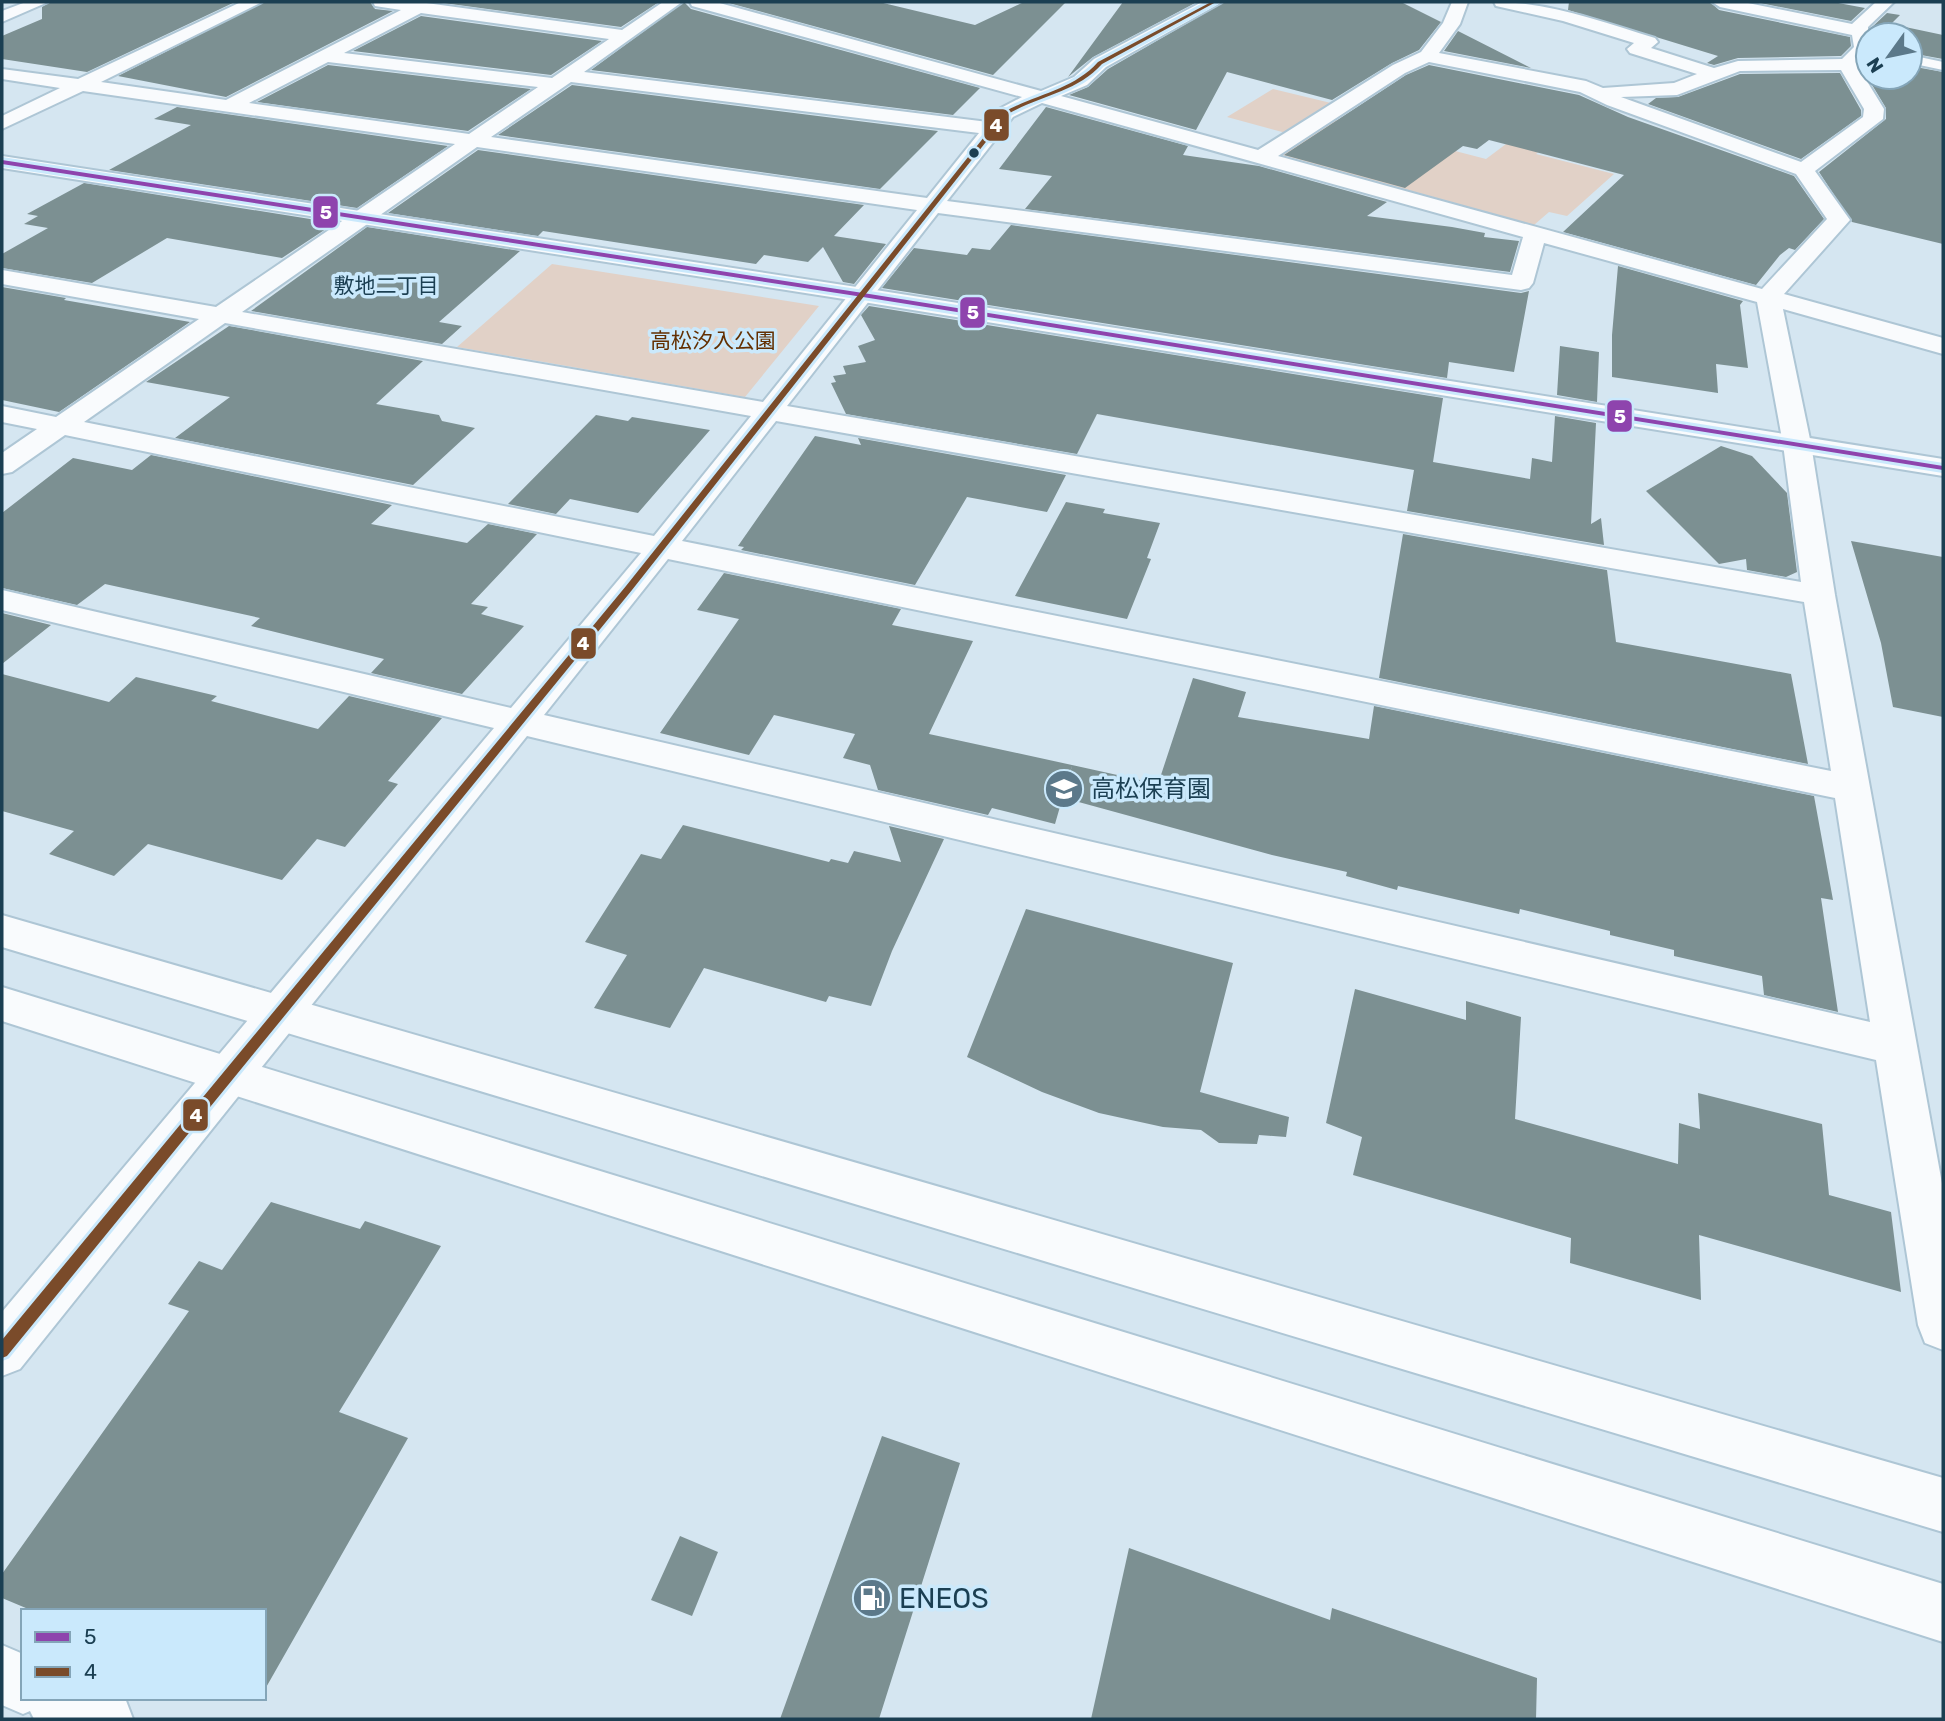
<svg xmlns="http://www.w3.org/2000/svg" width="1945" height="1721" font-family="Rubik,'Noto Sans JP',sans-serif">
  <rect width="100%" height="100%" fill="#d5e6f1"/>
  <path fill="#e1d1c7" d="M 1273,89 L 1331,103 L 1286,133 L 1227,117 Z
    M 1336,120 L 1486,159 L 1510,141 L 1542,149 L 1536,154 L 1614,174 L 1567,216 L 1549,212 L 1534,225 L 1282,155 Z
    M 552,264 L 819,306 L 745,397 L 457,347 Z"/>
  <path fill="#7c9092" d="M 50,2 L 235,2 L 87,72 L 2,59 L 2,36 L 42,19 L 42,7 Z
    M 264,2 L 370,2 L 375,9 L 393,11 L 226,97 L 118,76 Z
    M 436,2 L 659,2 L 621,27 Z
    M 684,2 L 691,9 L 980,88 L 953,115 L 591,70 Z
    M 725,2 L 879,2 L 975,25 L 1024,2 L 1066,2 L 993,75 Z
    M 1123,2 L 1197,2 L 1093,57 L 1068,77 Z
    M 1224,2 L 1401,2 L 1441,22 L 1419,50 L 1392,63 L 1332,100 L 1227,72 L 1196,130 L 1069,95 L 1088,87 L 1108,69 Z
    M 1569,2 L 1710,2 L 1719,10 L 1850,37 L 1851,46 L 1841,56 L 1738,58 L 1714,65 L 1707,63 L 1718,56 L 1568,10 Z
    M 1755,2 L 1833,2 L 1865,8 L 1851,21 Z
    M 1887,13 L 1900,15 L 1891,24 L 1943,35 L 1943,59 L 1910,53 L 1910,35 L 1871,35 L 1871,28 Z
    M 421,16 L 602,41 L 551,75 L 353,51 Z
    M 1458,31 L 1531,68 L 1444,51 Z
    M 1868,57 L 1868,77 L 1910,77 L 1910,66 L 1943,72 L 1943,244 L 1852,222 L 1819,172 L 1886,119 L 1886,108 L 1860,65 Z
    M 328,65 L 531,89 L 468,131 L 257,102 Z
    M 1429,65 L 1579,95 L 1628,117 L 1794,176 L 1824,219 L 1795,250 L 1789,248 L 1780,255 L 1756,285 L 1563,232 L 1624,175 L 1489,140 L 1477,149 L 1463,146 L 1405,188 L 1284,155 L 1406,75 Z
    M 1840,73 L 1861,110 L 1861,116 L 1801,159 L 1648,104 L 1656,98 L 1678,97 L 1740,74 Z
    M 572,85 L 938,131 L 880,189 L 498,135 Z
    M 177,107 L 448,146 L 357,208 L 109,170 L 191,125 L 154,119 Z
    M 1046,107 L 1188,146 L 1183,155 L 1259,166 L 1387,202 L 1367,216 L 1452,227 L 1485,233 L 1484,237 L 1519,241 L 1510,272 L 1025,209 L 1052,176 L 999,169 Z
    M 478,150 L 864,205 L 834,236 L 886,244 L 854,284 L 843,282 L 823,247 L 808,262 L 764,255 L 756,264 L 543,231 L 538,236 L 388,213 Z
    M 84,183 L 335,223 L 282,258 L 167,238 L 92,283 L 2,268 L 2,254 L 48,228 L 24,224 L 38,216 L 27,214 Z
    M 1011,225 L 1521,293 L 1529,291 L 1514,372 L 1449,362 L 1447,378 L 882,288 L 914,248 L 967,255 L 972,248 L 990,250 Z
    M 367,227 L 520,251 L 439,322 L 462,326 L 442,344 L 251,311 Z
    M 1618,266 L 1743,301 L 1740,305 L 1748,368 L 1716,364 L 1718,393 L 1612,377 L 1612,335 Z
    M 2,287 L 66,298 L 64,300 L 190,322 L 59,412 L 2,400 Z
    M 869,306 L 1443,398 L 1433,462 L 1530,479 L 1532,458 L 1552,462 L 1555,416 L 1596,423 L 1591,524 L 1601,518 L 1604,545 L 1407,511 L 1414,470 L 1097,414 L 1077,454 L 846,414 L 831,383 L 836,382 L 833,376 L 846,374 L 843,366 L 866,362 L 858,346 L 875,340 L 861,315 Z
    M 229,326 L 423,361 L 376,404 L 439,415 L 442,421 L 475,428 L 413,485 L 175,438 L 230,397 L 146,382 Z
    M 1560,346 L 1599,352 L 1597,402 L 1557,395 Z
    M 596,415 L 628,421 L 632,417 L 710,430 L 638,513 L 570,499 L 556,514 L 508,504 Z
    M 815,436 L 861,445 L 858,438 L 1066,475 L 1047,512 L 967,497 L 915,585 L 741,550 L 744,547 L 738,546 Z
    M 1721,446 L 1752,456 L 1787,493 L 1797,572 L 1786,577 L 1747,570 L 1746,559 L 1719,564 L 1646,491 Z
    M 151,455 L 392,505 L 371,524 L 467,543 L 488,524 L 537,534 L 471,604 L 488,607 L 481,614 L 524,626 L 462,694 L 371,673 L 384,659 L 251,626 L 260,618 L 105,584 L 77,605 L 2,588 L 2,513 L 73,458 L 132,470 Z
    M 1066,502 L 1105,509 L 1103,513 L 1160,523 L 1147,558 L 1151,559 L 1127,619 L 1015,596 Z
    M 1403,534 L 1607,570 L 1616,642 L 1791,674 L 1808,764 L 1379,678 Z
    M 1851,541 L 1943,557 L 1943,717 L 1893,707 L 1881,643 Z
    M 724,573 L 901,609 L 892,625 L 973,641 L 929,734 L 1072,765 L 1055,824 L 992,808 L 988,815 L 878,790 L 870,765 L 843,758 L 855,734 L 774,715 L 749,755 L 660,733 L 739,619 L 697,610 Z
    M 2,613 L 51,625 L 2,664 Z
    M 2,674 L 109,702 L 136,677 L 217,696 L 211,701 L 318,729 L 349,696 L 442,718 L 388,781 L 398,784 L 345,847 L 317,839 L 282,880 L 148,844 L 114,876 L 49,854 L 74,831 L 2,811 Z
    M 1193,678 L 1246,692 L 1238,717 L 1369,739 L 1374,706 L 1814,796 L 1833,900 L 1821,898 L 1838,1012 L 1764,995 L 1762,976 L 1674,956 L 1674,950 L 1610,935 L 1610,931 L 1520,909 L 1519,914 L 1398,886 L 1397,890 L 1346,876 L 1347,872 L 1272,855 L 1064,798 L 1072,765 L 1158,784 Z
    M 683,825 L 829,862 L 831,859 L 848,863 L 854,851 L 901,862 L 889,826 L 944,839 L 892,951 L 871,1006 L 829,996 L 826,1002 L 704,968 L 670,1028 L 594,1008 L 627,955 L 585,942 L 641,854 L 661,859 Z
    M 1026,909 L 1233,963 L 1200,1092 L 1289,1117 L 1286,1137 L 1259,1135 L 1257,1144 L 1219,1143 L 1201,1130 L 1163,1127 L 1099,1113 L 1042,1092 L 967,1057 Z
    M 1355,989 L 1466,1020 L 1466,1001 L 1521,1017 L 1515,1119 L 1678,1164 L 1679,1123 L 1700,1129 L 1698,1093 L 1822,1124 L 1829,1195 L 1891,1212 L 1901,1292 L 1699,1235 L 1701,1300 L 1570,1263 L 1571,1238 L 1353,1175 L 1362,1137 L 1326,1123 Z
    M 271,1202 L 360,1229 L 365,1221 L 441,1246 L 339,1412 L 408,1438 L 264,1691 L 264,1611 L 33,1611 L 2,1598 L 2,1574 L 189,1311 L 168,1304 L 199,1261 L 222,1270 Z
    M 882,1436 L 960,1463 L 879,1719 L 780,1719 Z
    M 680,1536 L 718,1552 L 692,1616 L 651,1600 Z
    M 1129,1548 L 1330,1620 L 1332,1608 L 1537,1678 L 1536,1719 L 1091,1719 Z"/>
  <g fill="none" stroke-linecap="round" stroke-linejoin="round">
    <g stroke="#aec6d5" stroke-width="4">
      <path id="service" d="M 1910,55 L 1943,62 L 1943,70 L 1910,63 Z"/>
    </g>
    <g stroke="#aec6d5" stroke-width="4">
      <path id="minor" d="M 241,2 L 262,2 L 101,82 L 226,100 L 401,10 L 375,6 L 373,2 L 419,2 L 622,30 L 663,2 L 682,2 L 584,72 L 988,122 L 999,109 L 1022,97 L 692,6 L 690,2 L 716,2 L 1041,91 L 1074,77 L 1094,59 L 1202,2 L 1222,2 L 1106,67 L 1087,85 L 1061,96 L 1258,150 L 1393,65 L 1421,52 L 1443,23 L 1452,2 L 1468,2 L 1460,24 L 1439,53 L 1586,81 L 1603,88 L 1674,83 L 1697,74 L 1630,53 L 1627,49 L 1634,43 L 1563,21 L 1496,6 L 1494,2 C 1550,2 1602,22 1655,38 L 1658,42 L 1651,48 L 1714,68 L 1738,61 L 1842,59 L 1854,47 L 1852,35 L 1720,7 L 1712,2 L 1743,2 L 1852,24 L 1876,2 L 1894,2 L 1868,27 L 1868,53 L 1857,65 L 1884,109 L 1883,119 L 1815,171 L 1850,220 L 1784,294 L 1943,338 L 1943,354 L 1783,309 L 1811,444 L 1835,595 L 1943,1189 L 1943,1350 L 1925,1343 L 1918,1325 L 1876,1060 L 527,736 L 20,1369 L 2,1376 L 2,1312 L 494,728 L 2,610 L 2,590 L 511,708 L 641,553 L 65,435 L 12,472 L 2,474 L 2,453 L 37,429 L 2,422 L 2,406 L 56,417 L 199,319 L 2,284 L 2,270 L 216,307 L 455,144 L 83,91 L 2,129 L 2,116 L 60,88 L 2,79 L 2,69 L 78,79 ZM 421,13 L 609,39 L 552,78 L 344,53 ZM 328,62 L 538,87 L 469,134 L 249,103 ZM 1429,62 L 1580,92 L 1607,105 L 1796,174 L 1827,219 L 1762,289 L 1278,156 L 1405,73 ZM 1841,70 L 1864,109 L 1863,117 L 1801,162 L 1621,97 L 1677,95 L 1740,71 ZM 571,82 L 979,133 L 927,198 L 491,137 ZM 1042,103 L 1523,237 L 1512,275 L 947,201 L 1013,117 ZM 477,147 L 917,210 L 763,402 L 242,312 ZM 938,213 L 1521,290 L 1529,288 L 1533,283 L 1544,243 L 1757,302 L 1783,444 L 1801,582 L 787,406 ZM 225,323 L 751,416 L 654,536 L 84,422 ZM 776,421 L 1804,602 L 1831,771 L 682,541 ZM 668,559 L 1835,798 L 1870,1022 L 544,715 Z
        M 2,1645 L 23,1654 L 23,1698 L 125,1698 L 133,1719 L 34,1719 L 30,1711 L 23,1714 L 2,1705 Z"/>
    </g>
    <g stroke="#aec6d5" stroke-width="4">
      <path id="tertiary" d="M 26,2 L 48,2 L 2,22 L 2,11 Z
        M 2,156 L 863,288 L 1943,459 L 1943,476 L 863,302 L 2,168 Z
        M 2,915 L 1943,1478 L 1943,1532 L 2,947 Z
        M 2,987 L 1943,1584 L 1943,1642 L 2,1021 Z"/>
    </g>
    <use href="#service" fill="#f9fbfd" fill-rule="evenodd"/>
    <use href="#minor" fill="#f9fbfd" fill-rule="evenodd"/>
    <use href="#tertiary" fill="#f9fbfd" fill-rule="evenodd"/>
    <g stroke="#cae9fc" stroke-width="6">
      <path id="bus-1" d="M 2,160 L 863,293 L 1943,466 L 1943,470 L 863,297 L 2,164 Z"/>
    </g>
    <g stroke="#cae9fc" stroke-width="6">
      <path id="bus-2" d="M 1211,2 L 1216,2 L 1102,64 C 1077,92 1039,96 1008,114 L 632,590 L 7,1356 L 2,1358 L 2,1340 L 626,586 L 1004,112 C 1036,94 1073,90 1098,62 Z"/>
    </g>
    <use href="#bus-1" fill="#8e44ad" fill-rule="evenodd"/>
    <use href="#bus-2" fill="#7a4b2a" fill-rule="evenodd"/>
  </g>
  <defs>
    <g id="school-disc" transform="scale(2.0125)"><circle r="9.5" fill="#5c798a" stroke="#cae9fc"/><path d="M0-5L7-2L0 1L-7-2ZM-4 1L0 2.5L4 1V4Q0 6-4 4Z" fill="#fff"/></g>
    <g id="fuel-disc" transform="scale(2.0125)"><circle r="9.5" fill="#5c798a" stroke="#cae9fc"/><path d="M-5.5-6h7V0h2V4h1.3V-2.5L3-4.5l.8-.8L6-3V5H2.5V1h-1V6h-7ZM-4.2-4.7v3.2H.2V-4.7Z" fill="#fff"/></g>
  </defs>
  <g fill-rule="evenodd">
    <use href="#school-disc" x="1064" y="789"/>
    <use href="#fuel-disc" x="872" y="1598"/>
  </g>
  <circle fill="#1b3f52" stroke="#cae9fc" stroke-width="2.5" cx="974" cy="153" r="6"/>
  <g text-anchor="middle" stroke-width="7" stroke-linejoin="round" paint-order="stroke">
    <g font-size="21" fill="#1b3f52" stroke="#cae9fc">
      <text x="386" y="293">敷地二丁目</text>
    </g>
    <g font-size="21" fill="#632f01" stroke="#cae9fc">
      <text x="713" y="348">高松汐入公園</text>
    </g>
    <g font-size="24" fill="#1b3f52" stroke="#cae9fc" text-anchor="start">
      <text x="1091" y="797">高松保育園</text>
    </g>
    <g font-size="28" fill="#1b3f52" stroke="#cae9fc" text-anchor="start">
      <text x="899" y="1608">ENEOS</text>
    </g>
  </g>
  <g stroke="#cae9fc" stroke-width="2.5">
    <rect x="983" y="108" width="27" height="34" rx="7" fill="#7a4b2a"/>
    <rect x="312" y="195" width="27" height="34" rx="7" fill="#8e44ad"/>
    <rect x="959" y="296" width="27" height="33" rx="7" fill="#8e44ad"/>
    <rect x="1606" y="399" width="27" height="34" rx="7" fill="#8e44ad"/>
    <rect x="570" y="627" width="27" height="33" rx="7" fill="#7a4b2a"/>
    <rect x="182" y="1098" width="27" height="34" rx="7" fill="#7a4b2a"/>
  </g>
  <g font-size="19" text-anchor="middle" font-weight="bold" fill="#fff">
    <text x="996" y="132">4</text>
    <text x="326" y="219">5</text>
    <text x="973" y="319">5</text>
    <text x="1620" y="423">5</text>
    <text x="583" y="650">4</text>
    <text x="196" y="1122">4</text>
  </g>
  <rect width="1945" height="1721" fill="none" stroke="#1b3f52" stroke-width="7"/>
  <rect x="21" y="1609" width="245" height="91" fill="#cae9fc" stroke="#84a5b8" stroke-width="2"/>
  <rect x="35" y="1632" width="35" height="10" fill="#8e44ad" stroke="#84a5b8" stroke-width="2"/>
  <text x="84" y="1644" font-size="21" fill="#1b3f52">5</text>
  <rect x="35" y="1667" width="35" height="10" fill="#7a4b2a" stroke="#84a5b8" stroke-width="2"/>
  <text x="84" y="1679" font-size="21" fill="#1b3f52">4</text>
  <g transform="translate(1889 56) rotate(237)"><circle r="33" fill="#cae9fc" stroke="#84a5b8" stroke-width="2"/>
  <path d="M0-5L12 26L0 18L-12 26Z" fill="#5c798a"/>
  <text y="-10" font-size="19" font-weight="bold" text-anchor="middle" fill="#1b3f52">N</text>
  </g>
</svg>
